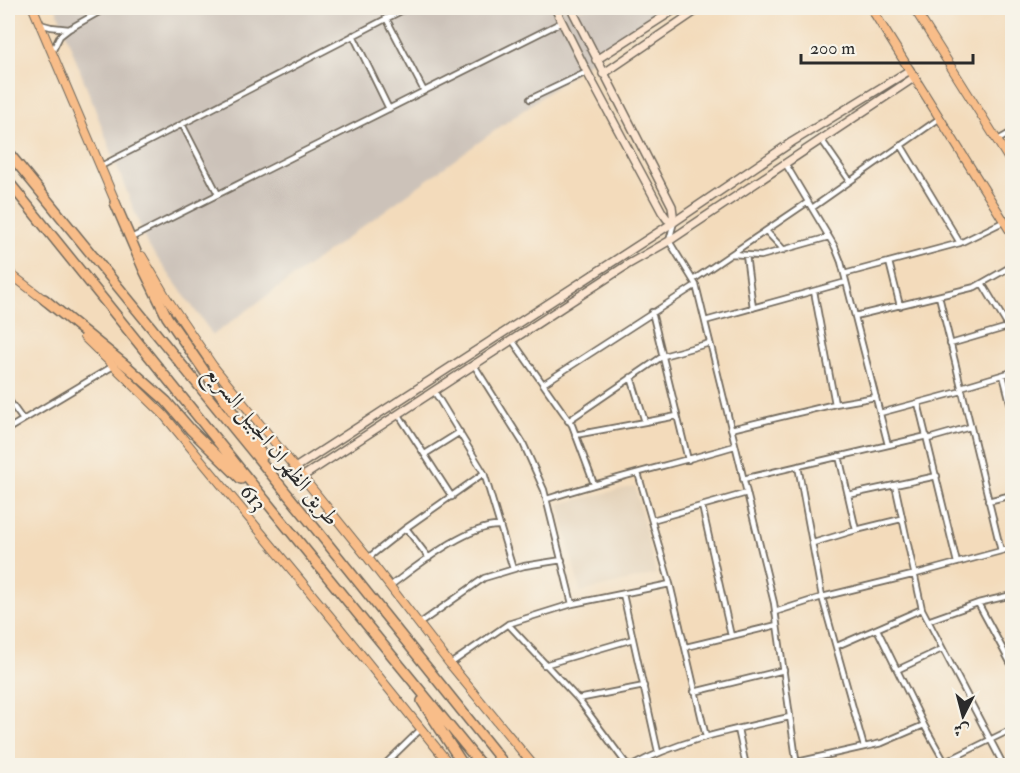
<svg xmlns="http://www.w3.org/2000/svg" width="1020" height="773" font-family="'IM FELL Double Pica',Amiri,serif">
  <rect width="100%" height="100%" fill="#f7f3e8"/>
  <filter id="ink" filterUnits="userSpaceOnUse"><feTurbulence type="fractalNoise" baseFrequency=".0167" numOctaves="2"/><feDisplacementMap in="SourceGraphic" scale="12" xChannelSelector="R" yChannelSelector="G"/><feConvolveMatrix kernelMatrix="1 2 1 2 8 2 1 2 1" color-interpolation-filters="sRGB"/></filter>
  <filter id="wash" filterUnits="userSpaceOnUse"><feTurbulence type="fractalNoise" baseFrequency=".008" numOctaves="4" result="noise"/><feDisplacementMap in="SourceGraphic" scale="24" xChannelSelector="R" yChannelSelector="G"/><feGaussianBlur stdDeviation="1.35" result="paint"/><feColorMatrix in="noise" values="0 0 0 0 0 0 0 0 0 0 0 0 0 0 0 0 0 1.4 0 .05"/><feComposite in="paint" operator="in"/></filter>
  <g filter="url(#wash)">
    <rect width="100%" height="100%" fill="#f3dbbb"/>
    <path fill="#e1cdb2" d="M 635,486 L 656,574 L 580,592 L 559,504 Z"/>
    <path fill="#ccc2b9" d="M 56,8 L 664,8 L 213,335 L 147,244 Z"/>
  </g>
  <g filter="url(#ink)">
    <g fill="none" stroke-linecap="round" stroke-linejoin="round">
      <g stroke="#71695d" stroke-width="8">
        <path id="street" d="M 386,18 L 424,91
          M 40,24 L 51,27 L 69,29 L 60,36 L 52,52
          M 69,29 L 106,8
          M 353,35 L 389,109
          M 530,99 L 587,72
          M 182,124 L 218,194
          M 821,139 L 850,181
          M 998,140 L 1012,132
          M 901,145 L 960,243
          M 785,163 L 835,247 L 841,262 L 888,445
          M 101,166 L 407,8
          M 812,208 L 940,118
          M 674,222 L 669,241 L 696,285 L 774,603 L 797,766
          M 766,231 L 784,250
          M 133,237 L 562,22
          M 732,254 L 761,256 L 829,237
          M 746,255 L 753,308
          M 889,262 L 900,306
          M 844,274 L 960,243 L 1005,221
          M 693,280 L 808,202
          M 982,283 L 1012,333
          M 814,291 L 835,404
          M 939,296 L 1001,551
          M 652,312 L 688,460
          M 855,316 L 975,287 L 1012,266
          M 705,321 L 846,282
          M 512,340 L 572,425 L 594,484
          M 950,344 L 1008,327
          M 474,365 L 523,443 L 544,490 L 572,604
          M 1003,375 L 1012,410
          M 631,377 L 645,422
          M 543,384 L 696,285
          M 961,387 L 1012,372
          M 434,391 L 484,473 L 513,569
          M 8,399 L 23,420
          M 918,403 L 957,563
          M 880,413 L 962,391
          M 399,415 L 452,497
          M 568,421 L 663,356 L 710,343
          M 8,429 L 115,365
          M 731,429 L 835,404 L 876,397
          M 575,435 L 677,416
          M 928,439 L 970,427
          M 425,454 L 460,432
          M 839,456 L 856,530
          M 798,466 L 822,597 L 864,747
          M 638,473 L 670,584 L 706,737
          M 743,479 L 927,436
          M 895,485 L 922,609 L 1004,766
          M 848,495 L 937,476
          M 547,499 C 609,479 673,464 735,446
          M 988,501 L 1012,495
          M 702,506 L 731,636
          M 652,520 L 747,493
          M 406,528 L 429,558
          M 813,543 L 856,530 L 901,519
          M 368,558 L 406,528 L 484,473
          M 390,586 C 416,567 468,524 500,526
          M 623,594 L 658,752
          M 978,603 L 1012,666
          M 775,612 L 822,597 L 916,574 L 1012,548
          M 930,620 L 978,603 L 1012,595
          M 419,624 L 484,578 L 524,566 L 562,560
          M 508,624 L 578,699 L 628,766
          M 877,629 L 924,725 L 947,766
          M 837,646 L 922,609
          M 686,647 L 777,625
          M 450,664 L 508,624 L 572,604 L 670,584
          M 544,665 L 633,639
          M 897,670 L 942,649
          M 694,692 L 784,670
          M 578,699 L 644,686
          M 738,729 L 746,766
          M 797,762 L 882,743 L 924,725
          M 383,766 L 421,729
          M 632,766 C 681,739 737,729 790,717
          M 937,766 L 1012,729"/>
      </g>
      <g stroke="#71695d" stroke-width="10">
        <path id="secondary" d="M 555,8 L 587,72 L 662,212 L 667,219 L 674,222
          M 571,8 L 672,206 L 674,222
          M 596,60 L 677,8
          M 603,74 L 700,8
          M 295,468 L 674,222 L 792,142 L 910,70
          M 302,477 L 627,265 L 669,241 L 915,77"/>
      </g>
      <g stroke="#71695d" stroke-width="10">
        <path id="primary" d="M 33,8 L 118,208
          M 871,8 L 1012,234
          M 914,8 L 1012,164
          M 142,256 L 166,297 L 213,366 L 368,558 L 450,664 L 534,766
          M 8,272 L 47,302
          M 84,337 L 163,414 L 334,621 L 451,766"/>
      </g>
      <g stroke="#71695d" stroke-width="12">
        <path id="highway" d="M 8,152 L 315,528 L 506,766
          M 8,181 L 273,510 L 482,766
          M 115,203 L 143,268 L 167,317 L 263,456
          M 44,299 L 129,368 L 166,401 L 191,430 L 241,479
          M 422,701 L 464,766"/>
      </g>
      <use href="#street" stroke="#fff" stroke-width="4.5"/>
      <use href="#secondary" stroke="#fce5d0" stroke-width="7"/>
      <use href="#primary" stroke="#f8bd89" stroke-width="8"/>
      <use href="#highway" stroke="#f8bd89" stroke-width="9"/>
    </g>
  </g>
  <g text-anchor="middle" stroke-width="4.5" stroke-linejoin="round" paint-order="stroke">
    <g font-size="22" fill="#2b2b2b" stroke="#f7f3e8">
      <text transform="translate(273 445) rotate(51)" y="8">طريق الظهران الجبيل السريع</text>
      <text transform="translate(254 497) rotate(50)" y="8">613</text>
    </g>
  </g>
  <rect width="1020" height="773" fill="none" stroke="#f7f3e8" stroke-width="30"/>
  <g transform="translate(963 716) rotate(186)" stroke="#f7f3e8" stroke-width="4.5" paint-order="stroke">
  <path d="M0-4.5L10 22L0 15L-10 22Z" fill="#2b2b2b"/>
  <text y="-9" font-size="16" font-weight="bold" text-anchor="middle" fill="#2b2b2b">ش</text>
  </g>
  <path d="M801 54v9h172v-9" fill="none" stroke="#2b2b2b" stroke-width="3"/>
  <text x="810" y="54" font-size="18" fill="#2b2b2b" stroke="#f7f3e8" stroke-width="4.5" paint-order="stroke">200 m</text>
</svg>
